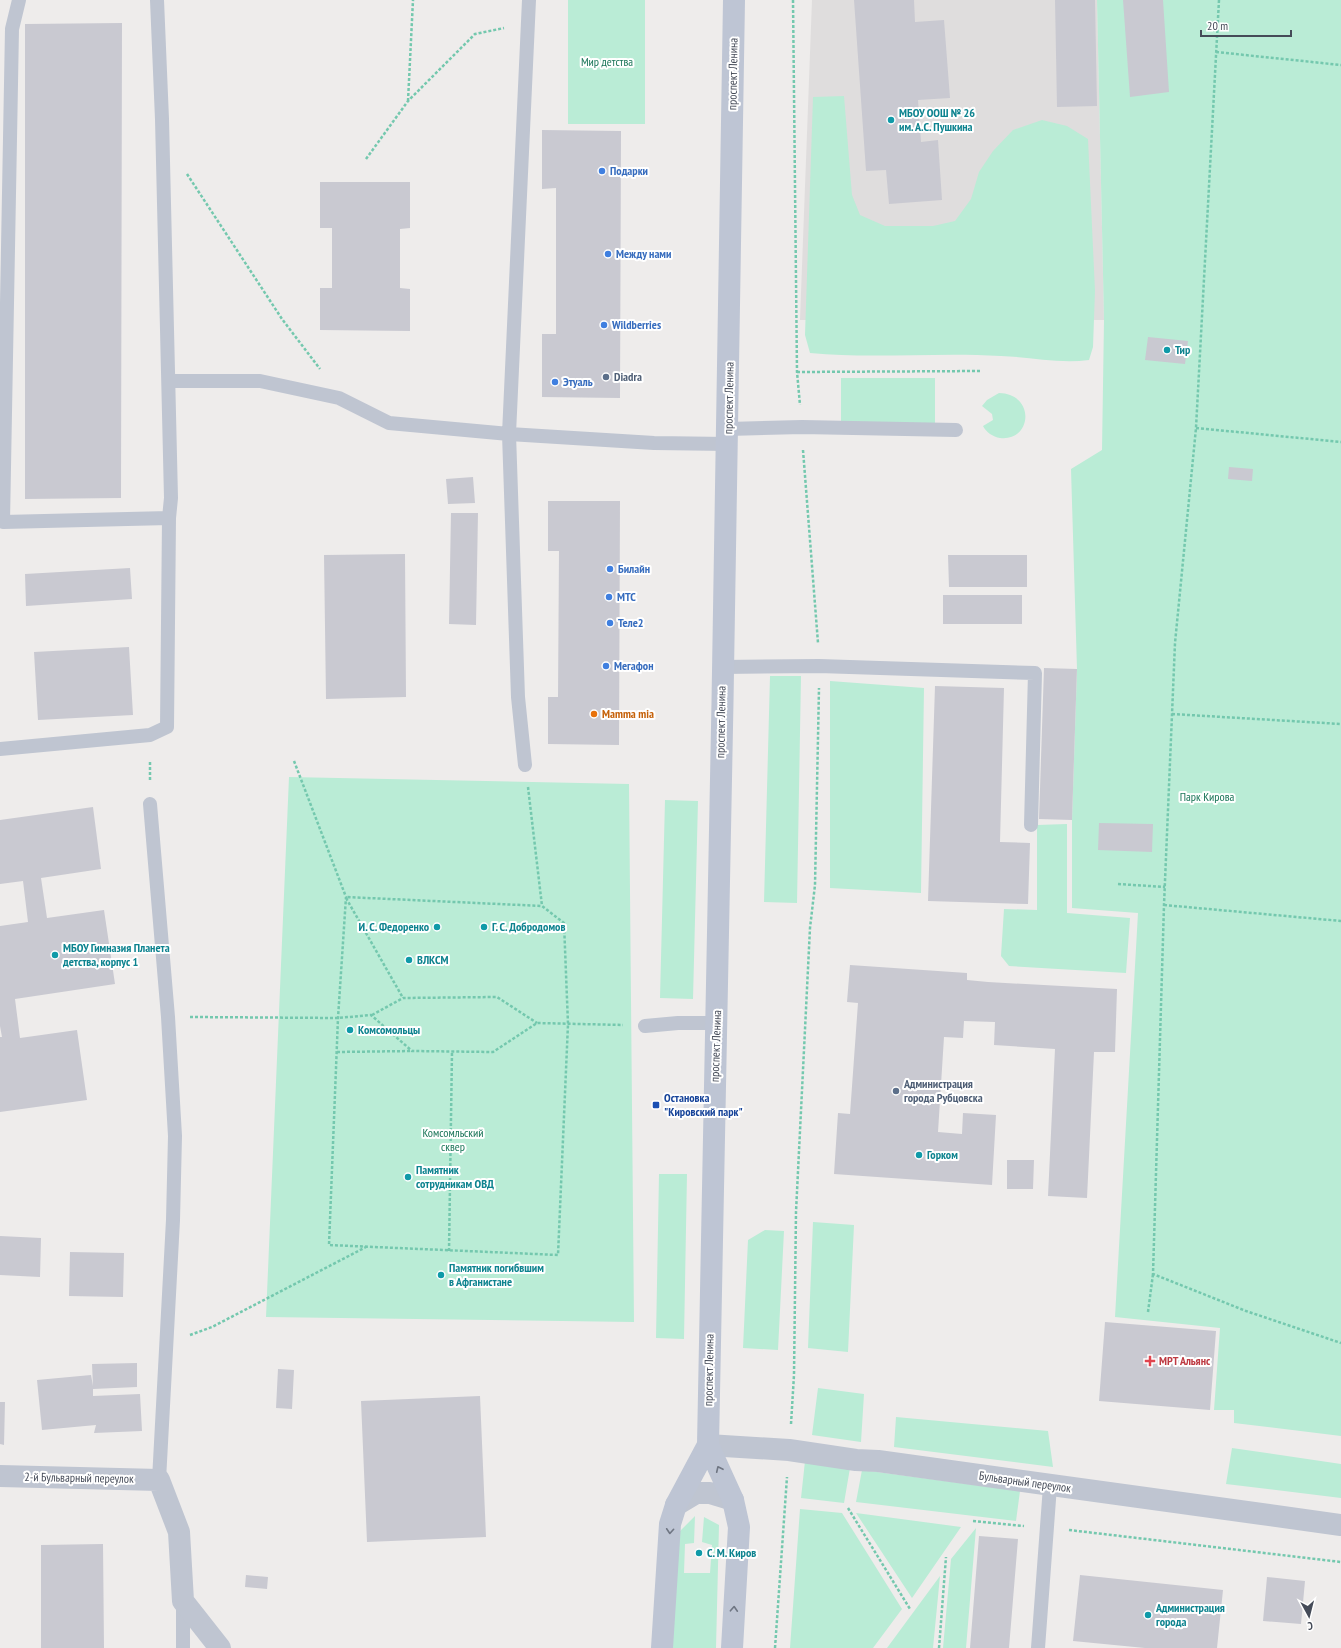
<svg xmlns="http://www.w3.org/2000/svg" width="1341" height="1648" font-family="'PT Sans Narrow',sans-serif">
  <rect width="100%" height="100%" fill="#eeeceb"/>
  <path fill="#dfdddd" d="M 812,0 L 1097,0 L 1104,320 L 800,320 Z"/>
  <path fill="#baecd6" d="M 568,0 L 645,0 L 645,124 L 568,124 Z
    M 1097,0 L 1341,0 L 1341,1436 L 1234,1423 L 1234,1410 L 1214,1410 L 1220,1328 L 1115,1317 L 1138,913 L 1072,908 L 1072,820 L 1077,669 L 1071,469 L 1102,450 L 1104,320 Z
    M 844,96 L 852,195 L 860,215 L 885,226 L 933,226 L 955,221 L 971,199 L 979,172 L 993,151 L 1013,130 L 1042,120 L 1067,126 L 1088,139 L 1095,291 L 1093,347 L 1089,360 C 1059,364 1031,357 1001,356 C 937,352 873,359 810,353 L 805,335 L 813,97 Z
    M 841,378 L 935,378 L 935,423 L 841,423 Z
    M 999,393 C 1036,394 1032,442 1000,438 C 993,437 986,432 983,426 L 993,420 L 992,414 L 982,406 L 987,400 Z
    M 770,676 L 801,676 L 797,903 L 764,902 Z
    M 830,681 L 924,688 L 921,893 L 830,888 Z
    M 289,777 L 629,784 L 634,1322 L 266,1317 Z
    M 665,800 L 698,801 L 693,999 L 660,998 Z
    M 1067,824 L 1067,913 L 1130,918 L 1126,973 L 1009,966 L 1001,956 L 1004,909 L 1037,910 L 1037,825 Z
    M 659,1174 L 687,1174 L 684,1339 L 656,1338 Z
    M 813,1222 L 854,1225 L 848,1352 L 808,1348 Z
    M 765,1230 L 784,1231 L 778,1350 L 743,1348 L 748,1240 Z
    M 818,1388 L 864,1394 L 861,1442 L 812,1435 Z
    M 896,1417 L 1048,1431 L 1053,1467 L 894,1447 Z
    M 1232,1448 L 1341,1464 L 1341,1498 L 1226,1484 Z
    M 805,1461 L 850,1468 L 844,1503 L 801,1498 Z
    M 862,1470 L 1020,1491 L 1016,1521 L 856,1502 Z
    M 800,1509 L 842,1513 L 902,1609 L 873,1648 L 790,1648 Z
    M 856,1513 L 961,1527 L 912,1598 Z
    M 695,1516 L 694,1543 L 685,1544 L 684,1573 L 710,1573 L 712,1545 L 702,1542 L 704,1517 L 719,1525 L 716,1648 L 669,1648 L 677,1534 Z
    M 976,1528 L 966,1648 L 943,1648 L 951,1559 Z
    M 940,1576 L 933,1648 L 887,1648 Z"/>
  <path fill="#c9c9d1" d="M 854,0 L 914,0 L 915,22 L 944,20 L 950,98 L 918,100 L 921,142 L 938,140 L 942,200 L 889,204 L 886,170 L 866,171 Z
    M 1055,0 L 1095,0 L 1097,106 L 1057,107 Z
    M 1123,0 L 1163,0 L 1169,92 L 1130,97 Z
    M 122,23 L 121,498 L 25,499 L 25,24 Z
    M 542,130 L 621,131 L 620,398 L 542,397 L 542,334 L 556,334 L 556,188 L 542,189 Z
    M 320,182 L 410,182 L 410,228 L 400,229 L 400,288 L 410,289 L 410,331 L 320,330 L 320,288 L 332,288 L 332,228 L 320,228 Z
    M 1148,337 L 1188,341 L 1185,364 L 1145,360 Z
    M 1229,467 L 1253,469 L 1252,481 L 1228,479 Z
    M 473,477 L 475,503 L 448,504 L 446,479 Z
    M 548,501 L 620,501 L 619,745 L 548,744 L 548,697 L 558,697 L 559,551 L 548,551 Z
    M 451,513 L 478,513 L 476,625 L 449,624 Z
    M 405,554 L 406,697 L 326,699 L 324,555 Z
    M 948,555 L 1027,555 L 1027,587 L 949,587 Z
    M 130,568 L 132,599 L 26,606 L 25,574 Z
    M 943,595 L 1022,595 L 1022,624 L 943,624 Z
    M 129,647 L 133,715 L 38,720 L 34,652 Z
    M 1044,668 L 1077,669 L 1072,820 L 1039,819 Z
    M 935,686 L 1004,688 L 1000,842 L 1030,843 L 1028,904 L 928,901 Z
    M 93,807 L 101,869 L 41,878 L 47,918 L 104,910 L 115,984 L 15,999 L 20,1038 L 77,1030 L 87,1100 L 0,1112 L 0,1037 L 2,1037 L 0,1026 L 0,926 L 28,922 L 23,881 L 0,884 L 0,820 Z
    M 1099,823 L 1153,824 L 1152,852 L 1098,850 Z
    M 850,965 L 967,973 L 967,980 L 988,982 L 1117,989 L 1115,1052 L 1094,1052 L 1087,1198 L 1048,1196 L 1055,1049 L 994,1045 L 995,1022 L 964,1021 L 963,1038 L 944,1037 L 938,1132 L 962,1134 L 963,1113 L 996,1115 L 992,1185 L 834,1174 L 838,1113 L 850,1114 L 858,1003 L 847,1002 Z
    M 1007,1160 L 1034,1160 L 1033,1189 L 1007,1189 Z
    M 0,1236 L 41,1238 L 40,1277 L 0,1275 Z
    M 70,1252 L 124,1253 L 123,1297 L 69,1296 Z
    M 1105,1322 L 1216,1331 L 1210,1410 L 1099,1401 Z
    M 137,1363 L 137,1387 L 93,1389 L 93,1396 L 140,1394 L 142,1431 L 94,1433 L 96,1425 L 42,1430 L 37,1380 L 91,1375 L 93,1386 L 92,1364 Z
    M 278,1369 L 294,1370 L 292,1409 L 276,1408 Z
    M 480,1396 L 486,1537 L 367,1542 L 361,1401 Z
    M 0,1402 L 5,1402 L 4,1445 L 0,1444 Z
    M 979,1536 L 1018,1539 L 1009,1648 L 970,1648 Z
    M 103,1544 L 104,1648 L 41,1648 L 41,1545 Z
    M 246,1575 L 268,1577 L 267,1589 L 245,1587 Z
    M 1080,1575 L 1223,1590 L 1217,1648 L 1145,1648 L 1073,1641 Z
    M 1267,1577 L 1305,1581 L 1301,1624 L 1263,1621 Z"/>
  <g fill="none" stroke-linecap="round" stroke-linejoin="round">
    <path stroke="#74c8ae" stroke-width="2.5" stroke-dasharray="3 2" stroke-linecap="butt" d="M 793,0 L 797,372 L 800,405
      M 1219,0 L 1196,428 L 1175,643 L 1164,905 L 1153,1274 L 1246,1311 L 1341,1343
      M 1216,52 L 1341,65
      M 408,101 L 413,0
      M 366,159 L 408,101 L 475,34 L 504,28
      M 187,174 L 282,319 L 320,369
      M 797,372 L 982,371
      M 1196,428 L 1341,442
      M 803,450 L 818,643
      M 1172,714 L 1341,724
      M 294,761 L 346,897 L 338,1018 L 329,1245 L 558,1255 L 568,1024 L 564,923 L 542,906 L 346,897
      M 150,762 L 150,781
      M 528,787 L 542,906
      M 1118,884 L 1165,887
      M 346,898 L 403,998
      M 1164,905 L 1341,921
      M 372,1015 L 403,998 L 497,997 L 537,1023
      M 190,1017 L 338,1018 L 371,1015 L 412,1051 L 493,1052 L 537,1023 L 623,1025
      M 337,1052 L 412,1051
      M 449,1251 L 452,1052
      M 1148,1312 L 1153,1274
      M 190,1335 L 212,1327 L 366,1247
      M 791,1424 L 794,1375 L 796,1212 L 810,928 L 815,885 L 819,688
      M 848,1508 L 910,1609
      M 973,1521 L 1024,1526
      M 1069,1530 L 1341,1562
      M 775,1648 L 787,1477
      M 939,1648 L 946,1557"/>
    <path stroke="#bfc5d1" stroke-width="14" d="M 19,0 L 12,29 L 3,522 L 169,518
      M 169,381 L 260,381 L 339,398 L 389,423 L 509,434 L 654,443 L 728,444
      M 728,429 L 802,427 L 956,430
      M 722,667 L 819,666 L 1035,673 L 1031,825
      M 0,749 L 150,735 L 167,727 L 169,518 L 171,498 L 162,119 L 157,0
      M 525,765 L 518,697 L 509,434 L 529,0
      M 150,804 L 168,1017 L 175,1136 L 173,1220 L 159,1480
      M 645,1026 L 678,1023 L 717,1023
      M 183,1601 L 183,1648
      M 1038,1648 L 1050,1486"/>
    <path stroke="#bfc5d1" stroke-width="22" d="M 708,1445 L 789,1450 L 856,1460 L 878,1461 L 1341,1525
      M 0,1476 L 159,1480 L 179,1532 L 183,1601 L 220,1648
      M 676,1505 L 696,1493 L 710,1493 L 733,1500"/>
    <path stroke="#bec5d4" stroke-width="22" d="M 662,1648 L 670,1524 L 676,1505 L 708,1445
      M 732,1648 L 739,1527 L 733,1500 L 708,1445 C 718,963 727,482 734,0"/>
  </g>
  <defs><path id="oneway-chevron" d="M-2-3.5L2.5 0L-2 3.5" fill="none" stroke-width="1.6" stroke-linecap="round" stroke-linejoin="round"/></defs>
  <g stroke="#6f7683">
    <use href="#oneway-chevron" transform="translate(719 1469) rotate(-115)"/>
    <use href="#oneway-chevron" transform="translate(670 1531) rotate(94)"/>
    <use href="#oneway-chevron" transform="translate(734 1609) rotate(-87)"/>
  </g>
  <g fill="#0f9aa8" stroke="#fff" stroke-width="1.5">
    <circle cx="891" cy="120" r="4"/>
    <circle cx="1167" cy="350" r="4"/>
    <circle cx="437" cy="927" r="4"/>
    <circle cx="484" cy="927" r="4"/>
    <circle cx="55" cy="955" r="4"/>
    <circle cx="409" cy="960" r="4"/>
    <circle cx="350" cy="1030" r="4"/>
    <circle cx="919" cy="1155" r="4"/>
    <circle cx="408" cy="1177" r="4"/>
    <circle cx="441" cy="1275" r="4"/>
    <circle cx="699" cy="1553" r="4"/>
    <circle cx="1148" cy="1615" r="4"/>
  </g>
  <g fill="#3f7fe0" stroke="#fff" stroke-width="1.5">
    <circle cx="602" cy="171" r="4"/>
    <circle cx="608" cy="254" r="4"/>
    <circle cx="604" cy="325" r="4"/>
    <circle cx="555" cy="382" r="4"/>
    <circle cx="610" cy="569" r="4"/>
    <circle cx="609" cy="597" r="4"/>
    <circle cx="610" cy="623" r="4"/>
    <circle cx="606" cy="666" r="4"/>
  </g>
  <g fill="#5c6f8a" stroke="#fff" stroke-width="1.5">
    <circle cx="606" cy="377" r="4"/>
    <circle cx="896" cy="1091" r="4"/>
  </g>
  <circle fill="#e8710a" stroke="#fff" stroke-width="1.5" cx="594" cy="714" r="4"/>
  <rect fill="#1a4fb4" stroke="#fff" stroke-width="1.5" x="652" y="1101" width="8" height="8" rx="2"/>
  <path fill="#e0444e" stroke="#fff" stroke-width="1.5" d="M1148 1355h4v4h4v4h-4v4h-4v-4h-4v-4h4z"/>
  <g text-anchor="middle" stroke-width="4" stroke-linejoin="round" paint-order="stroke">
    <g font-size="12" fill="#1a7558" stroke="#fff">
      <text x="607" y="66">Мир детства</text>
      <text x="1207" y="801">Парк Кирова</text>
      <text x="453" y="1137">Комсомльский<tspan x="453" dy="14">сквер</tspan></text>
    </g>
    <g font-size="12" fill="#454b58" stroke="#fff">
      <text transform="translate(733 74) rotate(-89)" y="4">проспект Ленина</text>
      <text transform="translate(729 398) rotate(-89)" y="4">проспект Ленина</text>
      <text transform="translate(721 722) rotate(-89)" y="4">проспект Ленина</text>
      <text transform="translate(716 1046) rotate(-88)" y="4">проспект Ленина</text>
      <text transform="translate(709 1370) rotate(-89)" y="4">проспект Ленина</text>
      <text transform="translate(79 1478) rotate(1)" y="4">2-й Бульварный переулок</text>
      <text transform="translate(1025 1482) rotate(8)" y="4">Бульварный переулок</text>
    </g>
    <g font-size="12" font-weight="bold" fill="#0d838f" stroke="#fff" text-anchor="start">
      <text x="899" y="117">МБОУ ООШ № 26<tspan x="899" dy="14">им. А.С. Пушкина</tspan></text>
      <text x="1175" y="354">Тир</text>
      <text x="429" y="931" text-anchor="end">И. С. Федоренко</text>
      <text x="492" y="931">Г. С. Добродомов</text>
      <text x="63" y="952">МБОУ Гимназия Планета<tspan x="63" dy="14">детства, корпус 1</tspan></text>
      <text x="417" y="964">ВЛКСМ</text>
      <text x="358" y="1034">Комсомольцы</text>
      <text x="927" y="1159">Горком</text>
      <text x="416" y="1174">Памятник<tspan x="416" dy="14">сотрудникам ОВД</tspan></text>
      <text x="449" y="1272">Памятник погибвшим<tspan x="449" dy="14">в Афганистане</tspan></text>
      <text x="707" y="1557">С. М. Киров</text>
      <text x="1156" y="1612">Администрация<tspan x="1156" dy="14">города</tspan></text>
    </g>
    <g font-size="12" font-weight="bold" fill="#366cbe" stroke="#fff" text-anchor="start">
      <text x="610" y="175">Подарки</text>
      <text x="616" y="258">Между нами</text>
      <text x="612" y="329">Wildberries</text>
      <text x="563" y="386">Этуаль</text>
      <text x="618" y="573">Билайн</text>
      <text x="617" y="601">МТС</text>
      <text x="618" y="627">Теле2</text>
      <text x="614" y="670">Мегафон</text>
    </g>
    <g font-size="12" font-weight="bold" fill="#4e5e75" stroke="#fff" text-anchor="start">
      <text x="614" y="381">Diadra</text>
      <text x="904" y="1088">Администрация<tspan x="904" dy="14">города Рубцовска</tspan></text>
    </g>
    <g font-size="12" font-weight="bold" fill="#c56008" stroke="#fff" text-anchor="start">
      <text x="602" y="718">Mamma mia</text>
    </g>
    <g font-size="12" font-weight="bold" fill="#164399" stroke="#fff" text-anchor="start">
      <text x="664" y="1102">Остановка<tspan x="664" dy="14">"Кировский парк"</tspan></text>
    </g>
    <g font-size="12" font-weight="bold" fill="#be3a42" stroke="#fff" text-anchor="start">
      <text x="1159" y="1365">МРТ Альянс</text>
    </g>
  </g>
  <g transform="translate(1309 1616) rotate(173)" stroke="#ffffff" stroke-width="3" paint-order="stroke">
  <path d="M0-3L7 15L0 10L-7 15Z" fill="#454b58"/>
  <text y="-6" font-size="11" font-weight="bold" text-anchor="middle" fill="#454b58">С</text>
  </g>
  <path d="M1201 30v6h90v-6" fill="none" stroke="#454b58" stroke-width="2"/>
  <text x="1207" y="30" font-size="12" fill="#454b58" stroke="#ffffff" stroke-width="3" paint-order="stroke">20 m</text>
</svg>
